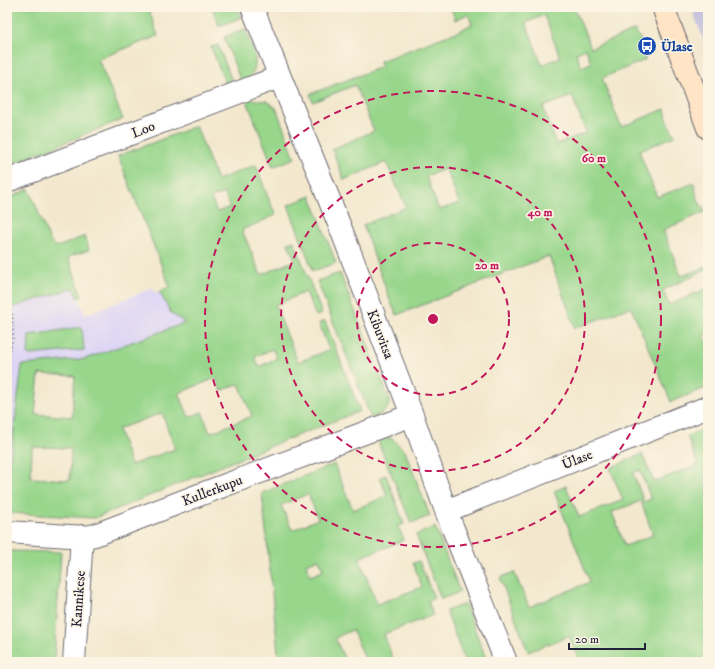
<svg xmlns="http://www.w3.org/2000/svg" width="715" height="669" font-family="'IM FELL DW Pica',serif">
  <rect width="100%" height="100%" fill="#fcf5e5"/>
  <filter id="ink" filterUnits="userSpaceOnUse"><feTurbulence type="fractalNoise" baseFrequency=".025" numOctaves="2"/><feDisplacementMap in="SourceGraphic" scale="8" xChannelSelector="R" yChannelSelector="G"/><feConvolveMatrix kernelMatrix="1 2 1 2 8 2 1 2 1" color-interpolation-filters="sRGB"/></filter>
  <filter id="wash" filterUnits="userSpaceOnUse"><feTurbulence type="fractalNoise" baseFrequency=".012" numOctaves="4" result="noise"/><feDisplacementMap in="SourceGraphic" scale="16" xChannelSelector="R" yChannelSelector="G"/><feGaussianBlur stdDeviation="0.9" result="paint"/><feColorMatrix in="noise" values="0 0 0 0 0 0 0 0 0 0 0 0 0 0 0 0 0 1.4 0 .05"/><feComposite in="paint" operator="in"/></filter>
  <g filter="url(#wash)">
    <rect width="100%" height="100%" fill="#f3e8ce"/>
    <path fill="#ded5f5" d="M 74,288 L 85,315 L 153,288 L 155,293 L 159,291 L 171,313 L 185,323 L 85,359 L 22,365 L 7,484 L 7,309 Z"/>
    <path fill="#c3c1db" d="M 691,7 L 708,7 L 708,52 Z"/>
    <path fill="#97d68b" stroke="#5c7c63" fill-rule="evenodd" d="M 7,7 L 148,7 L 158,36 L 98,59 L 123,119 L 7,166 L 7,149 L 9,148 L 7,145 Z
      M 212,7 L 237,7 L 241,18 L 219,26 Z
      M 451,7 L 574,7 L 591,48 L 635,30 L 646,49 L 645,60 L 602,78 L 621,127 L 665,109 L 668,123 L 675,136 L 639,151 L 657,197 L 694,183 L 697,198 L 705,212 L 663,230 L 681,276 L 708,266 L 708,269 L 663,290 L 669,305 L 708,288 L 708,333 L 704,335 L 708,345 L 708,387 L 671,402 L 631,307 L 575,328 L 549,256 L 397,315 L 391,303 L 363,225 L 406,207 L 386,162 L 344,180 L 332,149 L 374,131 L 355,85 L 313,102 L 310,94 L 381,67 L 380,61 L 459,31 L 472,24 L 468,14 L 455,20 ZM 544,15 L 560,57 L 542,65 L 526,23 ZM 586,49 L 591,63 L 581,67 L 576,53 ZM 572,96 L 586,133 L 556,144 L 543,107 ZM 446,169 L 459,203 L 439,210 L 426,176 Z
      M 245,29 C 252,47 266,72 241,82 L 224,37 Z
      M 218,45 L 232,81 L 225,83 L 211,47 Z
      M 250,99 L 267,101 L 276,108 L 295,158 L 273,167 L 247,101 Z
      M 196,126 L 217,180 L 256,165 L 269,200 L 276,215 L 242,230 L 261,275 L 295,260 L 288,243 L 294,241 L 322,314 L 316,316 L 306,292 L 275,305 L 298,362 L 329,350 L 319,323 L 325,321 L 360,411 L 278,443 L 95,518 L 7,513 L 7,484 L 22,365 L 85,359 L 185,323 L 171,313 L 159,291 L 170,287 L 118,156 ZM 224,193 L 230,207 L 217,212 L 211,198 ZM 272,349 L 277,358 L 259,367 L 255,357 ZM 39,374 L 75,376 L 72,417 L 35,414 ZM 216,378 L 221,391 L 239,384 L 252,416 L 210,433 L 202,412 L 189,417 L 179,393 ZM 162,413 L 175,449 L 131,465 L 118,429 ZM 32,447 L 71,448 L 70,480 L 31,478 Z
      M 29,189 L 50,241 L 54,246 L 60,246 L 85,236 L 89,250 L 68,257 L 82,296 L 78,298 L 74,288 L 7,309 L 7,199 Z
      M 311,196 L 336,263 L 313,271 L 288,205 Z
      M 340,273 L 390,401 C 387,412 381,415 371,418 L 317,281 Z
      M 82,327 L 84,350 L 28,355 L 29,335 Z
      M 708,428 L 708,478 L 705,479 L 708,487 L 708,656 L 692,662 L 580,662 L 569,636 L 528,652 L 500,578 L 514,572 L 529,607 L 590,582 L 554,491 L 566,486 L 579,517 L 623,500 L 610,468 L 642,454 L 654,482 L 698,465 L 687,436 ZM 640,470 L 651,499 L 644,502 L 633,473 ZM 641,501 L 653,535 L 625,546 L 612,512 Z
      M 385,437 L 393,439 L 405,451 L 430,516 L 411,523 L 377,439 Z
      M 334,464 L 353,510 L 387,496 L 380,477 L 386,475 L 404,524 L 398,526 L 404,540 L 359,558 L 377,604 L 422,587 L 413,563 L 419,561 L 434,598 L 428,601 L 433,615 L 384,634 L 394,662 L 356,662 L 365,658 L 352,630 L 335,638 L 346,662 L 279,662 L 262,493 ZM 308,494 L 318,519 L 292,530 L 281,505 ZM 319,559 L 323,571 L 310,576 L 306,564 Z
      M 435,527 L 460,592 L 441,599 L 416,535 Z
      M 7,551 L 61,552 L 54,662 L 7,662 Z
      M 465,604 L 487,661 L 486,662 L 465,662 L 446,611 Z"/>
  </g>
  <g filter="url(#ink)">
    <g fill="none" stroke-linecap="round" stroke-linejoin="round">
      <g stroke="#6b676e" stroke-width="24">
        <path id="street" d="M 252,7 L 341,229 L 412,415 L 446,511 L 506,662
          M 7,181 L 279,77
          M 446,511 L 708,407
          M 7,532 L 85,537 L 95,535 L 199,495 L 412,415
          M 74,662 L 82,536"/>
      </g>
      <g stroke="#6b676e" stroke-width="24">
        <path id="secondary" d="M 663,7 L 708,128"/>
      </g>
      <path stroke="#6b676e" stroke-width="2.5" stroke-dasharray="1 3" stroke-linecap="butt" d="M 7,362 L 13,336 L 12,314"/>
      <use href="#street" stroke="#fff" stroke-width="22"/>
      <use href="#secondary" stroke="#ffe4c6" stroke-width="22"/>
    </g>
  </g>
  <g fill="none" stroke="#c2185b" stroke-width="2" stroke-dasharray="7 5">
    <circle cx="433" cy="319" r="76"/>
    <circle cx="433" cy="319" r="152"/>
    <circle cx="433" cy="319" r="228"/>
  </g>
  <defs>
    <g id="bus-disc" transform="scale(1)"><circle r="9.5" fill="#1a4fb4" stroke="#fcf5e5"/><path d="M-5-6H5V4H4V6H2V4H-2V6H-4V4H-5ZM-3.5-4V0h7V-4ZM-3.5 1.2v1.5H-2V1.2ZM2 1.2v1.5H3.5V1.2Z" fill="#fff"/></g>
  </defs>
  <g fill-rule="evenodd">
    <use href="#bus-disc" x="647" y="46"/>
  </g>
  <g text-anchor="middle" stroke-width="3.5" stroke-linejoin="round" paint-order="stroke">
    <g font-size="14" font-weight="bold" fill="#164399" stroke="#fcf5e5" text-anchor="start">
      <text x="661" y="51">Ülase</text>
    </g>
    <g font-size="14" fill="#22223b" stroke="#fcf5e5">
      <text transform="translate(143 129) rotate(-21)" y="5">Loo</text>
      <text transform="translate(381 334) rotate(69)" y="5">Kibuvitsa</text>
      <text transform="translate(577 459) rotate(-22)" y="5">Ülase</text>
      <text transform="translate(212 490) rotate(-21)" y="5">Kullerkupu</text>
      <text transform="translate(78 599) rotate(-86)" y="5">Kannikese</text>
    </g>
  </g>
  <circle cx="433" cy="319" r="6" fill="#c2185b" stroke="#fcf5e5" stroke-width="2"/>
  <g font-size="12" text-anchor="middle" font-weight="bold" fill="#c2185b" stroke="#fcf5e5" stroke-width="3.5" stroke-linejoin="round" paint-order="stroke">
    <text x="594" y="162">60 m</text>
    <text x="540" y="216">40 m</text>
    <text x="487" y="269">20 m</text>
  </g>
  <rect width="715" height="669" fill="none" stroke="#fcf5e5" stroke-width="24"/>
  <path d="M569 643v6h76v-6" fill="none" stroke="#22223b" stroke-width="2"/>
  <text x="575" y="643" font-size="12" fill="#22223b" stroke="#fcf5e5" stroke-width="3" paint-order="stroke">20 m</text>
</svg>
